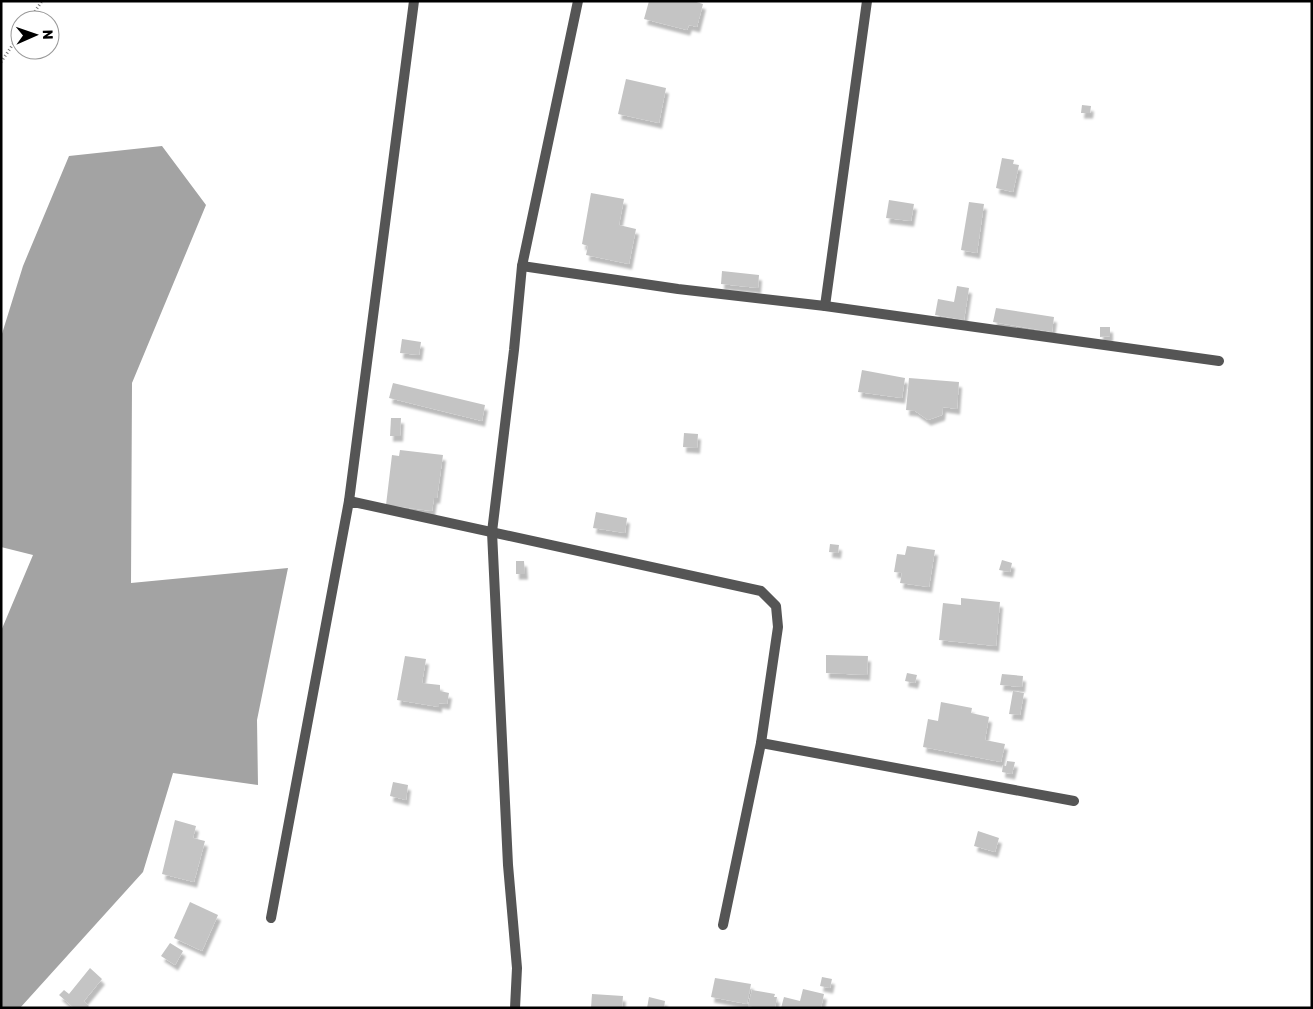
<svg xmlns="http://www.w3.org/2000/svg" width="1313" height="1009" font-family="Rubik,sans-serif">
<defs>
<filter id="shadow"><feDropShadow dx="3" dy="5.5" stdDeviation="1" flood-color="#0004"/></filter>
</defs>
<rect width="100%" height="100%" fill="#fff"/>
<path fill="#a3a3a3" d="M162,146L206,205L132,383L131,583L288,568L257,720L258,785L173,773L143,872L20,1008H1V631L33,555L1,547V337L23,266L69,156Z"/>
<g fill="#c4c4c4" filter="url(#shadow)">
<path d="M649,1H693L703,4L697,27L689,25L687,30L644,19Z"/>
<path d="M626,79L666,88L659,123L618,114Z"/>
<path d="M1082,105L1091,106L1090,113H1081Z"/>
<path d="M1002,158L1014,160L1013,164L1019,165L1013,192L996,188Z"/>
<path d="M591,193L624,199L619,225L636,229L629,264L586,255L588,246L582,244Z"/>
<path d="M889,200L914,204L911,221L886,218Z"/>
<path d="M969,202L984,204L977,253L961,250Z"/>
<path d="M722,271L759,275L758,288L721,284Z"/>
<path d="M957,286L969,288L964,320L935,315L938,299L954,302Z"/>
<path d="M996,308L1054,317L1052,332L993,322Z"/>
<path d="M1100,327H1110V336L1100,337Z"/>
<path d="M402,339L421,342L419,355L400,353Z"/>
<path d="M862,370L905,378L902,398L858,392Z"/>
<path d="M909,378L959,382L957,409L943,407L942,415L928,420L915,411L906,410Z"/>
<path d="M393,383L485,405L482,421L389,398Z"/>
<path d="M391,418H401L400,436H390Z"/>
<path d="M684,433L698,434L697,448L683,447Z"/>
<path d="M400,450L443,455L437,498H434L432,511L386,505L392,455L399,456Z"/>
<path d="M596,512L627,518L625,533L593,528Z"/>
<path d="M830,544L839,545L838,553L829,552Z"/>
<path d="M907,546L935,550L929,587L900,583L902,573L894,572L897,554L905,555Z"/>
<path d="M1002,560L1012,563L1010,572L999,570Z"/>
<path d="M516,561H524L525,574H516Z"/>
<path d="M961,598L1000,602L996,646L939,640L943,603L961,605Z"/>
<path d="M826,655L868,656L867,675L826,673Z"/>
<path d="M405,656L426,659L422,683L440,685V691L449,693L447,704L439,703V707L397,700Z"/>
<path d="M907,673L917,675L915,683L905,681Z"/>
<path d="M1002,674L1023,676L1022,687L1000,685Z"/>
<path d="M1013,691L1024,693L1020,715L1009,714Z"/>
<path d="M941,702L972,708L971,713L989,717L985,740L1005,744L1001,762L923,747L928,719L938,721Z"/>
<path d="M1007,761L1015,762L1012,774L1002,772L1003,765L1006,766Z"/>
<path d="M393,782L408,785L406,800L390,796Z"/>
<path d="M175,820L196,826L193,838L205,841L194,882L162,874Z"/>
<path d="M978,831L999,838L995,852L974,846Z"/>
<path d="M190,902L218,915L202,951L174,938Z"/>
<path d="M170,943L183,951L175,965L161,956Z"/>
<path d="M90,968L102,979L84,1001L89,1006L87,1008H74L59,995L64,990L69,994Z"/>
<path d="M822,977L832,979L830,988L820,986Z"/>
<path d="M715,978L751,984L747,1004L711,997Z"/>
<path d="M803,989L824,994L821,1008H781L784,997L800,1001Z"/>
<path d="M752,990L775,994L774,997H777L775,1008H757L748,1006Z"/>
<path d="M592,994L623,996L622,1008H591Z"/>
<path d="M649,997L665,1001L664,1008H647Z"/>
</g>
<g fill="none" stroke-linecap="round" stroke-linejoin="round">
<g stroke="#777" stroke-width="3" stroke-dasharray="1 2.5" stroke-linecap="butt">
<path d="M29,20L42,1"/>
<path d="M1,62L20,34"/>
</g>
<g stroke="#555" stroke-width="10">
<path d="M522,266L678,289L825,306L1219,361"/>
<path d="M825,306L867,1"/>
<path d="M349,501L414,1"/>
<path d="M761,743L1074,801"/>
<path d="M271,918L349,501L761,591L776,606L778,627L761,743L723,925"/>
<path d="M515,1008L517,968L508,865L492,532L514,350L522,266L578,1"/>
</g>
</g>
<rect width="1313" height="1009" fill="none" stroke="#000000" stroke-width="5"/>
<g transform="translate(35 35) rotate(88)"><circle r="24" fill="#ffffff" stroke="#999999"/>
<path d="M0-4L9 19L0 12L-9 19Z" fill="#000000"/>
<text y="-8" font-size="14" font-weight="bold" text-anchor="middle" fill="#000000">N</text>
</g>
</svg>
